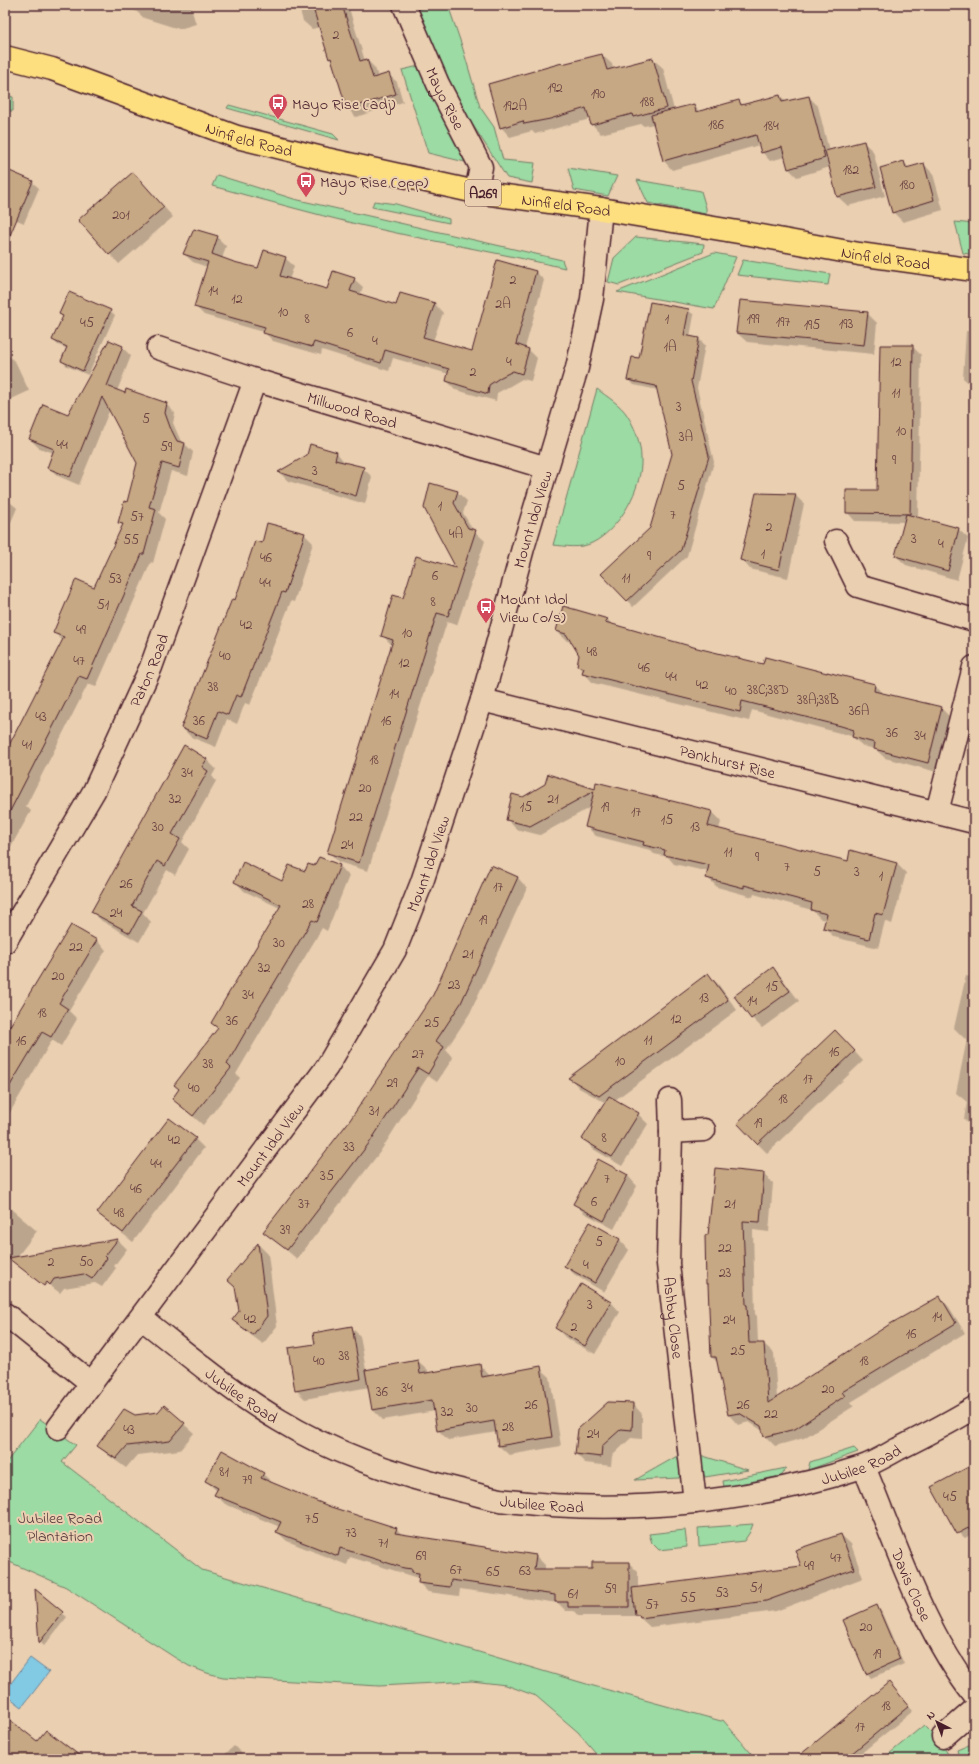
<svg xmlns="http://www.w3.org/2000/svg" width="979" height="1764" font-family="'Indie Flower',sans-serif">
<rect width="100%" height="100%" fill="#eacfb1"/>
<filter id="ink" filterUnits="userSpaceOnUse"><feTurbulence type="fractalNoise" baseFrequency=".025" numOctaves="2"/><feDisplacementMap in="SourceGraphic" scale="8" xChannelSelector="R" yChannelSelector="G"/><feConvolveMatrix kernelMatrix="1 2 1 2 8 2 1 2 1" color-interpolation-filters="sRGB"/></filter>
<g filter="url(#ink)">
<g fill="#9cdba3" stroke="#737d67">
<path d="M413,5H448L462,46L480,107L494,127L503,160L535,163L532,183L507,178L445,82Z"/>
<path d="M419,66L465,162L428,153L402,70Z"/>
<path d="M5,95L13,97V111H5Z"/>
<path d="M229,105L333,134L339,140L227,108Z"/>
<path d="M568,168L617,176L608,196L574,190Z"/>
<path d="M217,175L294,199L562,260L565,268C497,252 428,241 360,225C310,213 261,199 212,186Z"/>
<path d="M637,180L701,191L706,208V214L648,203Z"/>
<path d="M374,201L396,204L449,219V223L372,207Z"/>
<path d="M955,222L974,224V255L963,253Z"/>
<path d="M636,237L704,244L703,252L619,285L608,282L614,258Z"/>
<path d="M714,253L736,257L714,309L617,292Z"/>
<path d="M743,260L830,274L828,285L737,275Z"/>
<path d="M597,389C606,396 621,405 627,415C635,427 641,444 641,458C643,488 619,530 592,543C580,549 565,546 553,545Z"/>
<path d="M40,1419L76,1445L62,1462L202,1570L590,1685L721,1721L723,1720L756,1759H601L578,1732L536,1696L506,1685L472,1681L379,1686L223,1677L207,1673L189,1666L174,1657L66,1587L5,1560V1464Z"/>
<path d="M854,1448L858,1452L808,1470L810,1462Z"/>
<path d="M679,1455L682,1468L679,1478L635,1480Z"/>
<path d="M700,1455L748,1470L705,1477L699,1467Z"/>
<path d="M786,1468L781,1476L724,1487L723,1481Z"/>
<path d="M753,1524L750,1532L744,1541L699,1546L698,1528Z"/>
<path d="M685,1530L687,1547L659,1550L652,1543L649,1534Z"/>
<path d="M924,1725L939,1740L950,1757L947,1759H883Z"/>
<path d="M974,1743V1759H968L958,1754L957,1750Z"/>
</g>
<path fill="#82c9e3" stroke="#6c8599" d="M30,1658L49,1672L22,1707L5,1694V1691Z"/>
<g fill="#0003">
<path d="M119,5H190L196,24L179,29L144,18L136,11Z"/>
<path d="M291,5H348L365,61L367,60L375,68L378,77L388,74L397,82L403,102L356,117L348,109L333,62L330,59L320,27L312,29L303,21L300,11L298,12Z"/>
<path d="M602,55L612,64L613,69L653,59L663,68L674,110L693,105L699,111L739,101L744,106L780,96L786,102L809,97L818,106L829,151L863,142L873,151L885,196L848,206L838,197L830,167L797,177L788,168L785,157L770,161L762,152L759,145L672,170L664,161L654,124L644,126L641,124L601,134L592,124L590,119L535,134L532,131L510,137L501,127L563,65Z"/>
<path d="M904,162L909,168L924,164L933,174L943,210L903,222L893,212Z"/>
<path d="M5,170L32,182L39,188L24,223L5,215Z"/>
<path d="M142,183L173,217L119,264L80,220Z"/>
<path d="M217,237L226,246L222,259L259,270L285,258L294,266L289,280L328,291L354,279L363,287L360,295L397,307L435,304L443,313L433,341L473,352L535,271L544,280L525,348L529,350L537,358L531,381L522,379L510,386L497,393L496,401L456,390L447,381L449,374L393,358L389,371L322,350L321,355L273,341L264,332L204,315L196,307L207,267L193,262L184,254Z"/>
<path d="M688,310L694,315L690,337L699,339L705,345L697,388L714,462L687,556L633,607L603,574L651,529L673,455L658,390L634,385L628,379L640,360Z"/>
<path d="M110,311L115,315L88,375L67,366L62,361L68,349L58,345L53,340L63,317L60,314Z"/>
<path d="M867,313L877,323L874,354L747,342L737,333Z"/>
<path d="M966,331L974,332V388L963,378Z"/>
<path d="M912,346L921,355L918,518L958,529L968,538L957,580L906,565L896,556L905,522L855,521L847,512L878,491Z"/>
<path d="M122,347L131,356L117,391L166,404L175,413L173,423L179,437L182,443H184L193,452L188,476L171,471L159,513L165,519L153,563L151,562L96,687L88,684L26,806L31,811L5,857V755L63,641L54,632L95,589L123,526L120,522L128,503L138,463L110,409L79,485L58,476L49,468L54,453L39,448L30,439L69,415Z"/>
<path d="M7,354L16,363L29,391L5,402V355Z"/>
<path d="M311,445L337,453L345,463L363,468L372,477L365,504L288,481L279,472L307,456Z"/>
<path d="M457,492L467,501L463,513L473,530L485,541L457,625L447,622L368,871L338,862L329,852L392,645L382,635L403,599L458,570L425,508Z"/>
<path d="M795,495L804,504L788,578L750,569L742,560Z"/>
<path d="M5,498L17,508L5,536Z"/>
<path d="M304,534L313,543L294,602L291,601L250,705L245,703L237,724L227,719L216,747L191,737L182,728L235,602L263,545Z"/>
<path d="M564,608L608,620L613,626L697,649L764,666L875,685L884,694L941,708L951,718L937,772L885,758L875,749L863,746L851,736L752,710L749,721L593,683L578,666L580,655L572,642L567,641L557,631Z"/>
<path d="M206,759L216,769L212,776L216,781L182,842L189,849L175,875L167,870L143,913L151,922L139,942L102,921L92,912Z"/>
<path d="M595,790L712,812L721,822L719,829L848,862L851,852L897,864L906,873L892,924L885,921L878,948L834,937L824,927L826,920L821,919L812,910L754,894L753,897L717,887L707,877L709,872L674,864L668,857L654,854L650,850L596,836L586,826L591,807L540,835L516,829L507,819L523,798Z"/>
<path d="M319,858L340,866L349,876L327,931L322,928L236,1074L240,1078L203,1125L173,1099L218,1029L212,1023L280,908L244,891L235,881L283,882L315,868Z"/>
<path d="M518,878L527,888L470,1013L446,1050L453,1058L437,1082L428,1076L380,1152L297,1259L265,1232L351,1120Z"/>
<path d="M96,940L106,950L69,1011L77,1019L61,1046L52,1040L5,1121V1037Z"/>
<path d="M773,969L782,978L799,1001L762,1028L752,1018L736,996Z"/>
<path d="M708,975L718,984L737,1010L615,1100L638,1114L648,1124L622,1166L593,1149L584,1139L606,1103L579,1088L570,1078Z"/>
<path d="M966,976L974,978V1129L964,1119L967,1102L956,1093L967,1039L964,1038L954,1028Z"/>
<path d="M845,1041L863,1061L767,1153L757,1143Z"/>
<path d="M195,1139L204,1148L133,1242L108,1222L98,1213Z"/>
<path d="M598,1160L628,1176L637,1186L614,1229L584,1213L574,1203Z"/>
<path d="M974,1165V1178L968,1171Z"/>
<path d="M763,1174L773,1183L769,1232L753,1230L755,1314L757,1316L758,1344H764L774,1353L777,1398L940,1297L949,1307L965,1333L851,1402L854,1406L804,1438L775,1446L765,1436L763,1431L749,1422L738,1425L729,1415L718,1363L712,1357L709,1285L707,1284L709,1236Z"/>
<path d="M5,1204L37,1231L17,1257L118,1240L127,1249L114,1266L116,1268L102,1287L95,1283L64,1288L60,1293L5,1252Z"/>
<path d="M591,1223L620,1240L629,1250L604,1292L575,1275L566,1266Z"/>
<path d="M259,1245L268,1254L277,1326L263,1344L243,1329L233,1320L240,1311L237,1288L229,1280Z"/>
<path d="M611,1302L620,1312L595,1354L566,1338L556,1328Z"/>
<path d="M352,1328L360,1336L366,1370L418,1361L428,1370V1374L480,1365L490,1376L540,1368L550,1377L561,1446L509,1455L499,1446L497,1432L448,1440L438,1430L435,1411L383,1420L373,1410L369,1387L305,1399L296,1390L317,1345Z"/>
<path d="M633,1404L642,1414V1439L631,1438L612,1456L611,1466L585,1463L576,1454Z"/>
<path d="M164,1407L194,1433L180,1450L137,1455L126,1468L108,1455L99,1446L135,1416L159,1413Z"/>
<path d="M974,1465V1533L965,1538L955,1529Z"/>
<path d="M263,1474L273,1483L331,1508L396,1528L403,1536L536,1556L545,1565V1570H593L629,1563L638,1572V1589L803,1567L841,1535L851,1544L863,1578L776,1611L650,1627L638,1616H578L574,1611H566L558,1603L460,1589L459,1596L428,1592L419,1583V1578L350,1557L347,1565L287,1541L277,1532L280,1527L225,1504L215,1494L217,1491L206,1481Z"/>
<path d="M36,1591L67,1617L44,1646L40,1642Z"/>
<path d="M876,1606L881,1611L904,1664L871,1678L867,1673Z"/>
<path d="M893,1688L913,1711L854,1759H796Z"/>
<path d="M234,1746L247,1759H220Z"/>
</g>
<g fill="#c7a884" stroke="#4a1f2b">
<path d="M312,5H342L360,61L367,59L373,78L389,73L396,94L347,109L331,58L329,59Z"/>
<path d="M602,54L607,70L653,58L667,108L633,117L632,114L591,125L586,108L550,119L524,124L523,121L500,128L488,84L562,63V64Z"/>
<path d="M780,95L782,102L809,96L825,158L788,169L782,147L761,153L756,135L663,161L651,115L694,104L696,112L739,100L741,105Z"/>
<path d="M864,141L876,187L837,197L825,151Z"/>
<path d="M904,161L906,168L924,163L934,200L892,213L880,168Z"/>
<path d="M5,169L33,181L5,247Z"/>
<path d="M133,172L164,207L109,255L78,220Z"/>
<path d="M194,229L218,236L212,254L234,262L258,268L264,250L286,257L280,276L327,289L333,271L355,278L350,291L396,305L400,293L435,303L423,337L472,351L497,260L536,271L516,344L529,349L522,374L513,371L501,377L489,385L488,394L446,381L449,369L385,350L381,363L314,342L312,347L263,333L265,327L194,307L208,262L183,254Z"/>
<path d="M69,292L111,310L83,371L61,361L67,347L52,340L63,316L59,314Z"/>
<path d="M740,300L868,312L864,345L736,333Z"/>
<path d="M650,302L689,309L684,335L699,338L691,381L709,456L681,550L627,601L601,574L650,528L672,454L656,386L627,380L632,357L639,358Z"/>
<path d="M109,340L123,346L107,386L125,393L126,389L167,403L165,413L170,427L177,441L185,443L179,468L162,463L149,507L156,509L144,554H142L87,679L79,676L5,821V753L64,637L53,633L76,579L94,587L123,524L118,523L124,501L127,502L137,463L102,397L70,477L47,468L54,449L29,439L43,404L68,414Z"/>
<path d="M880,345H913L910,514L846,513V490H877Z"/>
<path d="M310,444L337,452L335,460L364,467L356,496L278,472L307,455Z"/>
<path d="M430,483L458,491L454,503L468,528L476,530L448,616L437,613L359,863L327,853L393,640L381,636L393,595L403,598L416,556L456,568L424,508Z"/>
<path d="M756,493L796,494L779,570L740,560Z"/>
<path d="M906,514L959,528L948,571L895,556Z"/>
<path d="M267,523L305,533L285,593L282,592L241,697L236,695L228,715L218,711L207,739L181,728L232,599L235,600L255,541L262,543Z"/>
<path d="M563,606L608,619L605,622L697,648L763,664L765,657L827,673V672L875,684L874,691L942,707L928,763L874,749L875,743L852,737L854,730L841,726L742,701L740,712L582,673L584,668L577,666L579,655L573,645L566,634L556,631Z"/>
<path d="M184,745L207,759L202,767L208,771L172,834L180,839L165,866L157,861L132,906L142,911L130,933L91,912Z"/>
<path d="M548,774L595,789L596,782L712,811L708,826L848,861L850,850L897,863L883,915L875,913L869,939L823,928L827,914L811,910L812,903L744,885V888L706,878L709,865L664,855L665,850L643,845L644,842L585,827L594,791L530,826L506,820L512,794L523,797L545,784Z"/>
<path d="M319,857L340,865L317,922L312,920L254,1017L227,1064L231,1068L193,1116L172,1099L179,1089L174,1085L218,1028L211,1023L281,905L234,882L243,862L282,881L289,865L305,871L308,864L314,866Z"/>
<path d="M491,865L518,877L461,1003L436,1041L444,1047L428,1074L418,1068L370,1142L287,1250L263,1232L350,1120L433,995Z"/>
<path d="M71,925L97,940L59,1003L68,1009L51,1037L42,1032L5,1094V1034Z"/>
<path d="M773,967L790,991L751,1019L734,996Z"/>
<path d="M708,973L728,1000L599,1096L568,1078Z"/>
<path d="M835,1030L855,1051L757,1144L737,1123Z"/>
<path d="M609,1096L639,1113L612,1157L582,1139Z"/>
<path d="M169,1118L196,1138L123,1233L97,1213Z"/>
<path d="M598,1159L628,1175L604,1221L573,1204Z"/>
<path d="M715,1168L764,1173L760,1222L743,1221L746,1305H747L749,1343H764L768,1403L890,1324L940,1296L956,1323L842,1392L845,1396L795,1429L764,1437L761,1426L739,1413L728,1415L716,1357H711L708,1284H706L705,1235H708Z"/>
<path d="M590,1222L620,1239L595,1283L564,1266Z"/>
<path d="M118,1239L105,1256L107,1258L92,1279L84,1274L54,1279L50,1285L47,1282L44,1286L8,1258Z"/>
<path d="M258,1243L267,1316L253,1335L232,1320L239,1311L235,1287L227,1280Z"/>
<path d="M581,1284L611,1302L585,1346L555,1328Z"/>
<path d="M352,1326L361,1379L295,1391L288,1348L315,1344L313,1333Z"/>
<path d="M418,1360L420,1374L480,1364L482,1377L541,1366L552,1437L498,1446L494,1421L437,1431L432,1400L372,1410L365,1370Z"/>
<path d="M608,1402L633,1403L632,1430L621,1429L602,1446L601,1457L575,1454L578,1429Z"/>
<path d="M164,1405L185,1423L170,1441L127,1446L116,1459L97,1446L124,1409L135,1415L158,1412Z"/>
<path d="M222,1450L264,1473L261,1478L331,1507L397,1528L395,1533L536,1555L534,1569H592V1562H629V1607H568V1602H555V1595L451,1580L450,1587L418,1583L419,1573L412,1572V1569L404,1568L340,1548L338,1556L276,1532L281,1522L214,1495L218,1488L205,1481Z"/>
<path d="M974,1464V1525L957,1534L931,1487Z"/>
<path d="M841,1534L854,1569L766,1601L640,1618L639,1615H635L632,1588L801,1566L795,1550Z"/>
<path d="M35,1589L63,1612L39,1643Z"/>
<path d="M877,1605L900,1659L866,1674L843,1620Z"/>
<path d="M889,1682L909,1706L845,1759H795Z"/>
<path d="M5,1716L37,1741L46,1730L84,1759H5Z"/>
</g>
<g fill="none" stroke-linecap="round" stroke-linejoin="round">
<defs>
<g id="street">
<path id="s1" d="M404,5L438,84L481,167L476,192"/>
<path id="s2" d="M158,348L255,380L547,468"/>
<path d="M836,541L858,586L974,620"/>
<path id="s3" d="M482,700L974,822"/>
<path d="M937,812L974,667"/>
<path id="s4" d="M5,942L94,791L151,667L255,380"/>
<path id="s5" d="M670,1100L671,1132L668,1264L695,1502"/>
<path d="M671,1132L704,1130"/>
<path d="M5,1314L91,1383"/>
<path id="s6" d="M141,1318C186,1353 230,1391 279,1420C336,1455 400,1476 464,1491C479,1495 494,1500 508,1501C624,1515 751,1503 862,1467C874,1463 887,1455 898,1449C924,1436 949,1423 974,1408"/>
<path id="s7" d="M58,1428L327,1067L395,950L422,882L482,700L523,548L577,368L592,299L601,209"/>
<path id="s8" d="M864,1467C896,1544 922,1628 974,1695"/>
<path d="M943,1737L974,1710"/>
</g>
<g id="primary">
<path id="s9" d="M5,57L52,69L237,137L326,159L476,192L601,209L750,234L859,254L974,270"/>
</g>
</defs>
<use href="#street" stroke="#4a1f2b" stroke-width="25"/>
<use href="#primary" stroke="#4a1f2b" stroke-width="25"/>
<use href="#street" stroke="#eacfb1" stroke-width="22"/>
<use href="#primary" stroke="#fedf80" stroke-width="22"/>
</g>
</g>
<defs>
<symbol id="bus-pin" viewBox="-11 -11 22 30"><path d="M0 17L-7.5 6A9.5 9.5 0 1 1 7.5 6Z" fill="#d1495b" stroke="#eacfb1"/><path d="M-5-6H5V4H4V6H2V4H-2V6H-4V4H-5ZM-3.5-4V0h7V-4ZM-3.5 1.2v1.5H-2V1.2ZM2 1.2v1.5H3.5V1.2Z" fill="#fff"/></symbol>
</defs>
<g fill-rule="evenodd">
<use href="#bus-pin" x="267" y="92" width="22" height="30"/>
<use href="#bus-pin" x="295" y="170" width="22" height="30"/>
<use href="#bus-pin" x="475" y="596" width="22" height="30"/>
</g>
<g text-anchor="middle" stroke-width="4" stroke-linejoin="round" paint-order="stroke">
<g font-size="14" fill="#694141">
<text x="336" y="39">2</text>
<text x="555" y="92">192</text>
<text x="598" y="98">190</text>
<text x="647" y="106">188</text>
<text x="515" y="110">192A</text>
<text x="716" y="129">186</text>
<text x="771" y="130">184</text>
<text x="851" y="174">182</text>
<text x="907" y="189">180</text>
<text x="121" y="219">201</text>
<text x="513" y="284">2</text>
<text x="213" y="295">14</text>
<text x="237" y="303">12</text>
<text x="503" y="308">2A</text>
<text x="283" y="316">10</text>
<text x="307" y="323">8</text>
<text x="667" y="323">1</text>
<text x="753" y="323">199</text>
<text x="783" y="326">197</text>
<text x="87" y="327">45</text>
<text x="846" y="328">193</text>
<text x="812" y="329">195</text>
<text x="350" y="337">6</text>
<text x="375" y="345">4</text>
<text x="670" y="351">1A</text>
<text x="509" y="366">4</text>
<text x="896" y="366">12</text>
<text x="473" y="376">2</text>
<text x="896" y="397">11</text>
<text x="679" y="411">3</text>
<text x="146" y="423">5</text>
<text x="901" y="435">10</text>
<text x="686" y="441">3A</text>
<text x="62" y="449">44</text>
<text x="166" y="451">59</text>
<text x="894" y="464">9</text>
<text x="315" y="475">3</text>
<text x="681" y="490">5</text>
<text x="440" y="510">1</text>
<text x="673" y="519">7</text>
<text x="137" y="521">57</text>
<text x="769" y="531">2</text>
<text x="456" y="538">4A</text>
<text x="914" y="543">3</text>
<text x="131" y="544">55</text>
<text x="941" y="548">4</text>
<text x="763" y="558">1</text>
<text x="649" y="560">9</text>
<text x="266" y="562">46</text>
<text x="435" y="580">6</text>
<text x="626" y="582">11</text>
<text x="115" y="583">53</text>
<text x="265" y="587">44</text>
<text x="433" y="606">8</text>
<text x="103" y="609">51</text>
<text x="246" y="629">42</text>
<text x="81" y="634">49</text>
<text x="407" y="637">10</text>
<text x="592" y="656">48</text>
<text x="225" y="660">40</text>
<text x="79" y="665">47</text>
<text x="404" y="667">12</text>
<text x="644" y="672">46</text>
<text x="671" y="681">44</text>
<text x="702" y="689">42</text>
<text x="213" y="691">38</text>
<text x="768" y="694">38C;38D</text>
<text x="731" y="695">40</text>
<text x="394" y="698">14</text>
<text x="818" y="704">38A;38B</text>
<text x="859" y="715">36A</text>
<text x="41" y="721">43</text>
<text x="199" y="725">36</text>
<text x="386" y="725">16</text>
<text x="892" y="737">36</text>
<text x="920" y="740">34</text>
<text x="27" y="749">41</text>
<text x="374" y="764">18</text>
<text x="187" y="777">34</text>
<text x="365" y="792">20</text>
<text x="175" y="803">32</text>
<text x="553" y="803">21</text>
<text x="526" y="811">15</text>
<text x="605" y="811">19</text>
<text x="636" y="816">17</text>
<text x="356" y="821">22</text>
<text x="667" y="824">15</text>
<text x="158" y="831">30</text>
<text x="695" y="831">13</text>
<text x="347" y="849">24</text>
<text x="728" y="856">11</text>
<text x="757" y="861">9</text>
<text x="787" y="871">7</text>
<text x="817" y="876">5</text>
<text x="857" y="876">3</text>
<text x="881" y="880">1</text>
<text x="126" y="888">26</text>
<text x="498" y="891">17</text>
<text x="308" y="908">28</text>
<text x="116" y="917">24</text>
<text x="483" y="924">19</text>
<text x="279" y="947">30</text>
<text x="76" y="951">22</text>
<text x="468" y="958">21</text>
<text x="264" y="972">32</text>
<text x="58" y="980">20</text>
<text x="454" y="989">23</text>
<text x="772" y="991">15</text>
<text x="248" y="999">34</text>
<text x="704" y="1002">13</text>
<text x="752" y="1005">14</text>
<text x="42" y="1017">18</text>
<text x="676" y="1023">12</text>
<text x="232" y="1025">36</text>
<text x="432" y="1027">25</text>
<text x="648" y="1044">11</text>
<text x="21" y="1045">16</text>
<text x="834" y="1056">16</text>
<text x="418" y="1058">27</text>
<text x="620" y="1065">10</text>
<text x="208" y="1068">38</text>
<text x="808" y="1083">17</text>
<text x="392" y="1087">29</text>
<text x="194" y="1092">40</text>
<text x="783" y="1103">18</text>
<text x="374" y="1115">31</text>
<text x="758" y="1127">19</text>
<text x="604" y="1142">8</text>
<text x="174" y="1144">42</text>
<text x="349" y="1151">33</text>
<text x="156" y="1168">44</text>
<text x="327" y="1180">35</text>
<text x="607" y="1183">7</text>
<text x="136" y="1193">46</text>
<text x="594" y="1206">6</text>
<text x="304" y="1208">37</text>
<text x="730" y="1208">21</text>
<text x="119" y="1217">48</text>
<text x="285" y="1234">39</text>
<text x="599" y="1246">5</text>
<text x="725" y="1252">22</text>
<text x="51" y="1266">2</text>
<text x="86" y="1266">50</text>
<text x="586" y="1269">4</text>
<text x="725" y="1277">23</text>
<text x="590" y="1309">3</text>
<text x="937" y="1321">14</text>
<text x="250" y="1323">42</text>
<text x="729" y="1324">24</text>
<text x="574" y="1331">2</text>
<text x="911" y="1338">16</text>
<text x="738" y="1355">25</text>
<text x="344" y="1360">38</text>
<text x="319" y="1365">40</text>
<text x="864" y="1365">18</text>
<text x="407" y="1392">34</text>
<text x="828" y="1393">20</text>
<text x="382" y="1396">36</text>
<text x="531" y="1409">26</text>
<text x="743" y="1409">26</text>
<text x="472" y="1412">30</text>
<text x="447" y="1416">32</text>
<text x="771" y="1418">22</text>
<text x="508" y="1431">28</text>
<text x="129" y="1434">43</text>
<text x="593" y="1438">24</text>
<text x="224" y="1476">81</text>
<text x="247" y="1484">79</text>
<text x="950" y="1501">45</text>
<text x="312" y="1523">75</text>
<text x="351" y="1537">73</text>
<text x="383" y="1547">71</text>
<text x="421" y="1560">69</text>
<text x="836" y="1562">47</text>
<text x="809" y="1570">49</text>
<text x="456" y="1574">67</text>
<text x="525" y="1575">63</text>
<text x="493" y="1576">65</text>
<text x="756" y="1592">51</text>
<text x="610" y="1593">59</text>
<text x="722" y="1597">53</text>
<text x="573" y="1598">61</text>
<text x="688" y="1602">55</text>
<text x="652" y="1609">57</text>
<text x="866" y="1631">20</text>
<text x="877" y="1658">19</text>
<text x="886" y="1710">18</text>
<text x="860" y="1731">17</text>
</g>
<rect fill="#eacfb1" stroke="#7a5453" stroke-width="1" x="465" y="180" width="36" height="26" rx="3"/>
<g font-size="15" font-weight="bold" fill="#4a1f2b">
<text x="483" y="198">A269</text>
</g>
<g font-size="16" fill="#4a1f2b" stroke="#eacfb1">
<text dy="6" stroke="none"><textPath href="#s1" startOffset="102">Mayo Rise</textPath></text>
<text dy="6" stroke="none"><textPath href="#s9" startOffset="258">Ninfield Road</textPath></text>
<text dy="6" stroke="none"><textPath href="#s9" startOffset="582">Ninfield Road</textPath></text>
<text dy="6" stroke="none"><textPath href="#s9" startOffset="906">Ninfield Road</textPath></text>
<text dy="6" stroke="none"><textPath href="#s2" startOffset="204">Millwood Road</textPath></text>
<text dy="6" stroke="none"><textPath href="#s7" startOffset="1038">Mount Idol View</textPath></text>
<text dy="6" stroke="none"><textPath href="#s4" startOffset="308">Paton Road</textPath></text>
<text dy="6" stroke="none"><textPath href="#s3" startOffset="253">Pankhurst Rise</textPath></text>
<text dy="6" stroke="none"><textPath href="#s7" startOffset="678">Mount Idol View</textPath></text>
<text dy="6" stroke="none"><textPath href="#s7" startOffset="354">Mount Idol View</textPath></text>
<text dy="6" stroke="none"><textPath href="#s5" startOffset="218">Ashby Close</textPath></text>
<text dy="6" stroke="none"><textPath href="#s6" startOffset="127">Jubilee Road</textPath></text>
<text dy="6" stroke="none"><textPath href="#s6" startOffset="774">Jubilee Road</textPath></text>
<text dy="6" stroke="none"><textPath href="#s6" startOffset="450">Jubilee Road</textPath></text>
<text dy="6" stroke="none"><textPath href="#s8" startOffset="127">Davis Close</textPath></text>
</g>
<g font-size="16" fill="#4a1f2b" stroke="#eacfb1" text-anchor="start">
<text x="292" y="109">Mayo Rise (adj)</text>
<text x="320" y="187">Mayo Rise (opp)</text>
<text x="500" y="604">Mount Idol<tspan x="500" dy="18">View (o/s)</tspan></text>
</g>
<g font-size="16" fill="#563b3d" stroke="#eacfb1">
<text x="60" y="1523">Jubilee Road<tspan x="60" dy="18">Plantation</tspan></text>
</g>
</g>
<rect width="979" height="1764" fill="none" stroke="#eacfb1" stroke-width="20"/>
<rect x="10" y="10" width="959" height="1744" fill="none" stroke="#4a1f2b" stroke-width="1.5" filter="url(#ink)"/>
<g transform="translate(937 1722) rotate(318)" stroke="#eacfb1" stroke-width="3" paint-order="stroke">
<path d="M0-3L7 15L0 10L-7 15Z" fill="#4a1f2b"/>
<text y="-6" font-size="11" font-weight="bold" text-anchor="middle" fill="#4a1f2b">N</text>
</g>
</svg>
